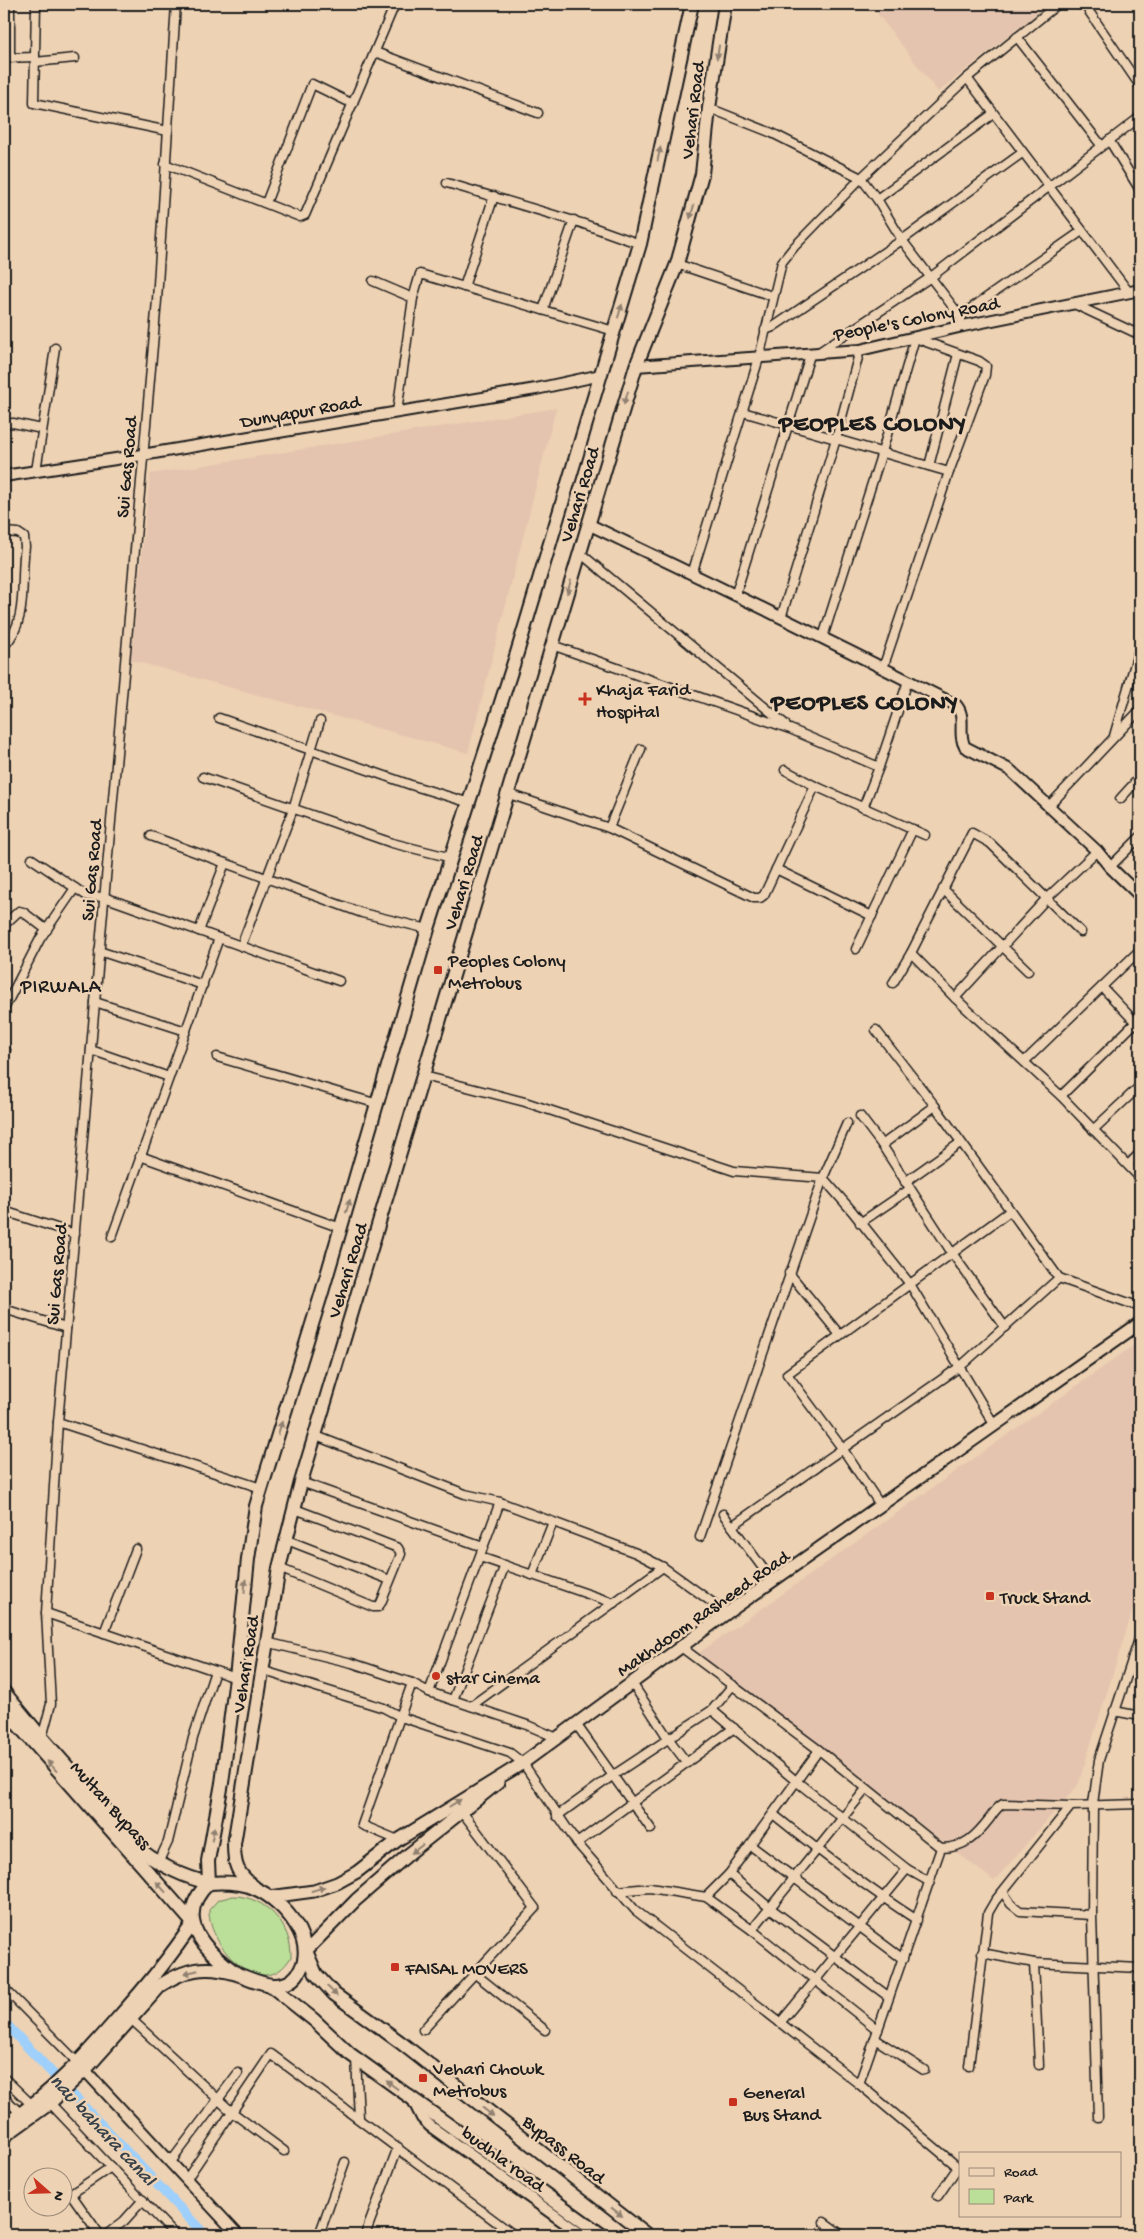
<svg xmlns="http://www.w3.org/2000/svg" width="1144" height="2239" font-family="'Gochi Hand',sans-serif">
<rect width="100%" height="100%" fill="#eed2b4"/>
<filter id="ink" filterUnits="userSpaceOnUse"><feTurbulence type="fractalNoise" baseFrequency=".02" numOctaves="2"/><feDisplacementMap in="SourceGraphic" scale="10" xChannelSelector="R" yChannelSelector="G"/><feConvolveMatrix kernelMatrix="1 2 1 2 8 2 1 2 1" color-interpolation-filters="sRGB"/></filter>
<g filter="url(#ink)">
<g fill="#e4c4ae">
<path d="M870,4H1049L938,92Z"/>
<path d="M556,408L468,753L131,660L150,474Z"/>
<path d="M1140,1341V1587L1078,1785L994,1881L699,1653Z"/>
</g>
<path fill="#bbde98" stroke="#6c7d5a" d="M233,1896C266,1896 292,1926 291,1957C264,2004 208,1948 209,1910L218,1900Z"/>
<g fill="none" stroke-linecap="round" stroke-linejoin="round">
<path stroke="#9ed0fb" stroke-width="10" d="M4,2022L205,2235"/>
<defs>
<g id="minor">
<path d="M10,4V58"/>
<path d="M36,4L34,103L168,131"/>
<path d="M1084,4L1140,86"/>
<path d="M1017,37L1101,145"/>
<path d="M375,52L538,113"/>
<path d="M4,58L35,57"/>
<path d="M35,62L75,58"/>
<path d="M967,78L1128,291"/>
<path d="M709,108L772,133L861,178L877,199L902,240L960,316"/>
<path d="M1109,140L1140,190"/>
<path d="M165,164L300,217L305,215L395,4"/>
<path d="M447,183L581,223L640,244"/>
<path d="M877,199L993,114"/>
<path d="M266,203L312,84L353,104"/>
<path d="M677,264L772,296"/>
<path d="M373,281L413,298"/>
<path d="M464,287L494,196"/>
<path d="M1072,303L1140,335"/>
<path d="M543,310L574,220"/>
<path d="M961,319L960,316L1082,231"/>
<path d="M765,330L773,327L902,240L1022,153"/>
<path d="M819,352L931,277L1140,117"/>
<path d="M397,412L413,298L420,274L614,331"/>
<path d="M743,412L949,472"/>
<path d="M4,424L13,423L42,429"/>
<path d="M929,466L958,354"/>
<path d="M36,471L55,348"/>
<path d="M4,532L18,533L24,537L25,547C20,579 29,622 4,646"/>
<path d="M579,552L785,724"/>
<path d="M692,574L759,358L782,262L794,247L861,178L967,78L1058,4"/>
<path d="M735,596L810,355"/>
<path d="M781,618L836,439L860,350"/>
<path d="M823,637L882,452L915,338L979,361L986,366L985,375L949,472L883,668"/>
<path d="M552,645L790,729L879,767L908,681"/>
<path d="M219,718L411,785L470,803"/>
<path d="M1114,736L1140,646"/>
<path d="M785,770L815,786L925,835"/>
<path d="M203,777L392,843L452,858"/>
<path d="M509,794L609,828L754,898H760L764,895L815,786"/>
<path d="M1120,799L1140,777"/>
<path d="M1048,807L1140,710"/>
<path d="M863,808L879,767"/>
<path d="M609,828L641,749"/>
<path d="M151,836L362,913L428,929"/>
<path d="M32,859L87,896L104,897L339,981"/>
<path d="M1110,867L1140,837"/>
<path d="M776,869L872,916"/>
<path d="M943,889L1028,971"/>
<path d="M4,925L19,911L23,912L47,930"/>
<path d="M199,931L225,863"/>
<path d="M241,946L293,809L320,721"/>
<path d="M856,949L913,829"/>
<path d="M99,951L203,985"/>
<path d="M911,953L955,998L1061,1096L1140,1178"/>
<path d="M893,983L911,953L972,833L990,843L1081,932"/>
<path d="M1102,987L1140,1027"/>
<path d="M955,998L1047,898L1097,851"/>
<path d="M95,1002L186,1031"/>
<path d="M4,1009L40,939L75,888"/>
<path d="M4,1047L6,1050"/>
<path d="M91,1050L169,1077"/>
<path d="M217,1057L378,1104"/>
<path d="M1025,1061L1140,950"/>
<path d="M424,1076L525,1102L734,1171L823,1178L852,1211L910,1284L995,1426"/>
<path d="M1061,1096L1140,1018"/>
<path d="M860,1116L882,1145L952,1253L1005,1327"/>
<path d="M1093,1130L1140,1086"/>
<path d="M882,1145L935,1106"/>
<path d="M140,1156L341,1228"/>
<path d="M1128,1165L1140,1153"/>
<path d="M905,1182L960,1143"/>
<path d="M4,1211L75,1234"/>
<path d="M860,1223L910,1189"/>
<path d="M112,1237L219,938"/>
<path d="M789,1273L840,1335"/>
<path d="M1059,1278L1140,1307"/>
<path d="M4,1309L66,1328"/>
<path d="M58,1422L261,1488"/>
<path d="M316,1436L465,1494L500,1502L636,1553L663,1567L727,1613"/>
<path d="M301,1482L483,1547"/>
<path d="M881,1506L842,1448L787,1374L1010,1211"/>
<path d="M723,1514L773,1582"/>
<path d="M732,1526L961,1366L1059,1278L935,1106L876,1030"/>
<path d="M700,1537L823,1178L847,1123"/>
<path d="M287,1540L390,1580"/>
<path d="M480,1557L614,1603"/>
<path d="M279,1568L373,1607H378L381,1603L401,1554L398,1548L295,1509"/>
<path d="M532,1575L553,1522"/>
<path d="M46,1613L236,1678"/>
<path d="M104,1633L136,1549"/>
<path d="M266,1642L352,1663L412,1683L429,1692L527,1725L557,1738"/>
<path d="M681,1647L819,1750L941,1848C965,1848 976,1836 990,1818C994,1812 997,1807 1003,1804L1071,1806"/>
<path d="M261,1670L384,1708L401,1717L510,1753L523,1763L577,1843L635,1910L859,2084L958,2167L938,2196"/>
<path d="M632,1683L668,1738L687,1763"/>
<path d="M429,1692L500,1502"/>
<path d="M453,1700L505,1565"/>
<path d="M471,1706L663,1567"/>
<path d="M712,1710L796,1781L907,1869L930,1882"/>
<path d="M1114,1711L1140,1716"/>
<path d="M576,1724L651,1829"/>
<path d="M42,1738L51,1704L46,1613L58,1422L157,300L176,4"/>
<path d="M773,1814C820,1852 867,1888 917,1920"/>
<path d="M557,1816L612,1776L712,1710L733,1685"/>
<path d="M398,1840L362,1825L412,1683"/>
<path d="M577,1843L734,1728"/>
<path d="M750,1845L903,1959"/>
<path d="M158,1863L168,1842L193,1738L215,1671"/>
<path d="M729,1874L770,1908L889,1997"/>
<path d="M617,1891L650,1888L706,1897L752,1930L878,2030"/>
<path d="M1003,1892L1011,1904L1020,1911L1092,1915"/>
<path d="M706,1897L729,1874L819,1750"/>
<path d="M752,1930L866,1789"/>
<path d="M982,1953L1034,1963L1140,1968"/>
<path d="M1034,1963L1039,2065"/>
<path d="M474,1973L545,2030"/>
<path d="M4,1988L78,2063"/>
<path d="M131,2019L232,2112L284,2151"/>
<path d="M780,2023L907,1869"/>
<path d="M423,2030L535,1908L463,1813"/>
<path d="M875,2039L924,2070"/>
<path d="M356,2058L359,2118"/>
<path d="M969,2066L988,1913L995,1901L1071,1806L1140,1804"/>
<path d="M4,2078L33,2106"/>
<path d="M859,2084L941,1848"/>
<path d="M4,2097L22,2115"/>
<path d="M50,2103L175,2235"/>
<path d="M1098,2117L1092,1915L1093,1804L1099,1760L1140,1636"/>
<path d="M170,2163L238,2073"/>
<path d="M186,2180L271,2054L514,2235"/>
<path d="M824,2222L842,2235"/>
<path d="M100,2235L71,2194L111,2167"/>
<path d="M106,2235L124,2221L143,2200"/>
<path d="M319,2235L345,2162"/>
<path d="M365,2235L398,2147"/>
</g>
<g id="tertiary">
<path d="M636,366L860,350L963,326L1140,290"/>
<path d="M4,476L142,455L536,389L601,375"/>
<path d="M588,524C712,583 834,643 956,705C967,717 957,734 965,747L1010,770L1097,851L1110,867L1140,896"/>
<path d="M81,2066L238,2235"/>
<path d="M414,2102L422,2118L430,2126L582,2235"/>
</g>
<g id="secondary">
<path d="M270,1897L314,1891L337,1883L357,1872L398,1840L523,1763L727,1613L1140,1323"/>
<path d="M306,1951L356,1900L410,1853L498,1783"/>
</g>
<g id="primary">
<path d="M4,1692L42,1738L142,1851C163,1867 183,1877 209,1883L208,1861L222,1783L236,1678L248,1559L256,1506L322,1292L428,929L517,653L640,244L692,4"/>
<path d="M4,1709L193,1923C170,1958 145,1988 117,2019C84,2057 52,2093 10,2121"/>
<path d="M254,1887C237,1873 234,1866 234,1844L279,1568L301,1482L636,366L677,264L702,174L709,108L725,4"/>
<path d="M306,1951L316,1974L334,1994L400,2042L647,2235"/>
<path d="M270,1985L314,2020L350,2054L602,2235"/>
<path d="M4,2136L50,2103L85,2070L161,1985C175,1976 189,1969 207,1969C217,1969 227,1971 237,1974C255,1980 281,1995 297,1975C321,1943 283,1900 254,1888C240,1882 223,1882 209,1883C171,1918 206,1952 239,1975"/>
</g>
</defs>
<use href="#minor" stroke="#1c1c1c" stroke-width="11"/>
<use href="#tertiary" stroke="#1c1c1c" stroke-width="14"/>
<use href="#secondary" stroke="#1c1c1c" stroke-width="15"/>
<use href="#primary" stroke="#1c1c1c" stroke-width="16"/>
<use href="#minor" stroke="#eed2b4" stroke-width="8"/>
<use href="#tertiary" stroke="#eed2b4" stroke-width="10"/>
<use href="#secondary" stroke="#eed2b4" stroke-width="11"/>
<use href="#primary" stroke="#eed2b4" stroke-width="12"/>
</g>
<defs><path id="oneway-solid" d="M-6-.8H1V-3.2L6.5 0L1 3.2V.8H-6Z" transform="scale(1.25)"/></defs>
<g fill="#908070">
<use href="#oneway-solid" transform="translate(718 52) rotate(99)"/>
<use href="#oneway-solid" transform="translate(659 154) rotate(-78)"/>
<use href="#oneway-solid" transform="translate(692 212) rotate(106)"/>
<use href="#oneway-solid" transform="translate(620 311) rotate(-73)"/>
<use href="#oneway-solid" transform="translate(626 398) rotate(107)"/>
<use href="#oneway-solid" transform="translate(569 587) rotate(106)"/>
<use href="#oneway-solid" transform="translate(348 1206) rotate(-73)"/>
<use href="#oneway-solid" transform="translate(280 1428) rotate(-73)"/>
<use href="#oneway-solid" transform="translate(245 1586) rotate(-85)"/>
<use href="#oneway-solid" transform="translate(52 1766) rotate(-132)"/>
<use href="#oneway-solid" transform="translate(455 1803) rotate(-32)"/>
<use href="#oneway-solid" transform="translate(213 1834) rotate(-80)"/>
<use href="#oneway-solid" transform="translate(417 1849) rotate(143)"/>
<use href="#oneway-solid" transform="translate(161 1887) rotate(-132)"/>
<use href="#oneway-solid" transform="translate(318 1889) rotate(-17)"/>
<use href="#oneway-solid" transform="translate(191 1972) rotate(167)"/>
<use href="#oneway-solid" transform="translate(332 1991) rotate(44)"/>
<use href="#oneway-solid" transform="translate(392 2085) rotate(-144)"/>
<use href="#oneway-solid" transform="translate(488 2112) rotate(38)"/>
<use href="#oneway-solid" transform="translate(617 2212) rotate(38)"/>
</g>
</g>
<g fill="#c8321e" stroke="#eed2b4" stroke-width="2">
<path d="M582.5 691.5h5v5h5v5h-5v5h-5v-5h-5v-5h5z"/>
<rect x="433" y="965" width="10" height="10" rx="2.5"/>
<rect x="985" y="1591" width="10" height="10" rx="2.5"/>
<circle cx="436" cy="1676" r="5"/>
<rect x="390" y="1962" width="10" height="10" rx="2.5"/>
<rect x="418" y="2073" width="10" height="10" rx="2.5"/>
<rect x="728" y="2097" width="10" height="10" rx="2.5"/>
</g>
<g text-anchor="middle" stroke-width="5" stroke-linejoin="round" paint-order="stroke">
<g font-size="19" fill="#1c1c1c" stroke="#eed2b4">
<text transform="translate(691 110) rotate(-83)" y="7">Vehari Road</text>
<text transform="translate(916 317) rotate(-11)" y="7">People's Colony Road</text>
<text transform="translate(300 410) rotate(-10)" y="7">Dunyapur Road</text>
<text transform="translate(125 467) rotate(-85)" y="7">Sui Gas Road</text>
<text transform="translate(578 494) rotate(-73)" y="7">Vehari Road</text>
<text transform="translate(90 870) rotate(-85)" y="7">Sui Gas Road</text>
<text transform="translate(462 882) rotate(-73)" y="7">Vehari Road</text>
<text transform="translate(346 1270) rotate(-73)" y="7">Vehari Road</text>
<text transform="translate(55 1274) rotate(-85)" y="7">Sui Gas Road</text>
<text transform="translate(702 1612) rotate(-35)" y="7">Makhdoom Rasheed Road</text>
<text transform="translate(244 1664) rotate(-81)" y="7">Vehari Road</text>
<text transform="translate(112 1804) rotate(48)" y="7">Multan Bypass</text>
<text transform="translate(565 2148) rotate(38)" y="7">Bypass Road</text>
<text transform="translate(504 2158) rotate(36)" y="7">budhla road</text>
</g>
<g font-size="19" fill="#1c1c1c" stroke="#eed2b4" text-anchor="start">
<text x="596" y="695">Khaja Farid<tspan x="596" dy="22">Hospital</tspan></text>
<text x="448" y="966">Peoples Colony<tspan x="448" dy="22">Metrobus</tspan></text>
<text x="1000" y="1603">Truck Stand</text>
<text x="446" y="1683">star Cinema</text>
<text x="405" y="1974">FAISAL MOVERS</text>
<text x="433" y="2074">Vehari Chowk<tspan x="433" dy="22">Metrobus</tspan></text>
<text x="743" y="2098">General<tspan x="743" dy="22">Bus Stand</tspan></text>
</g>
<g font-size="20" letter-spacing="1" fill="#1c1c1c" stroke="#eed2b4">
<text x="61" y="992">PIRWALA</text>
</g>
<g font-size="20" font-style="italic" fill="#364049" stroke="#eed2b4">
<text transform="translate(104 2129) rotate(47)" y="7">nau bahara canal</text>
</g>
<g font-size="24" font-weight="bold" letter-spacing="1" fill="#1c1c1c" stroke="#eed2b4">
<text x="873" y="430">PEOPLES COLONY</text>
<text x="865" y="709">PEOPLES COLONY</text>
</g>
</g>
<rect width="1144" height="2239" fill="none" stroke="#eed2b4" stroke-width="20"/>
<rect x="10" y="10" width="1124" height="2219" fill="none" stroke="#1c1c1c" stroke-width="2" filter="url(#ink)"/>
<rect x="959" y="2152" width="162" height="65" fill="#eed2b4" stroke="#9a8977"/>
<rect x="969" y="2168" width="25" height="8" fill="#eed2b4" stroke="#9a8977"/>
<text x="1004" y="2176" font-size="15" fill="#1c1c1c">Road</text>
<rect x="969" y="2189" width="25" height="15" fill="#bbde98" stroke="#9a8977"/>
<text x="1004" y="2202" font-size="15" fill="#1c1c1c">Park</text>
<g transform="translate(48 2192) rotate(110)"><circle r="24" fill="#eed2b4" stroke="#9a8977"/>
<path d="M0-4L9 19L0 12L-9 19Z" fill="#c8321e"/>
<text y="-8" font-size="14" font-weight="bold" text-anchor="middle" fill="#1c1c1c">N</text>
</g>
</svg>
